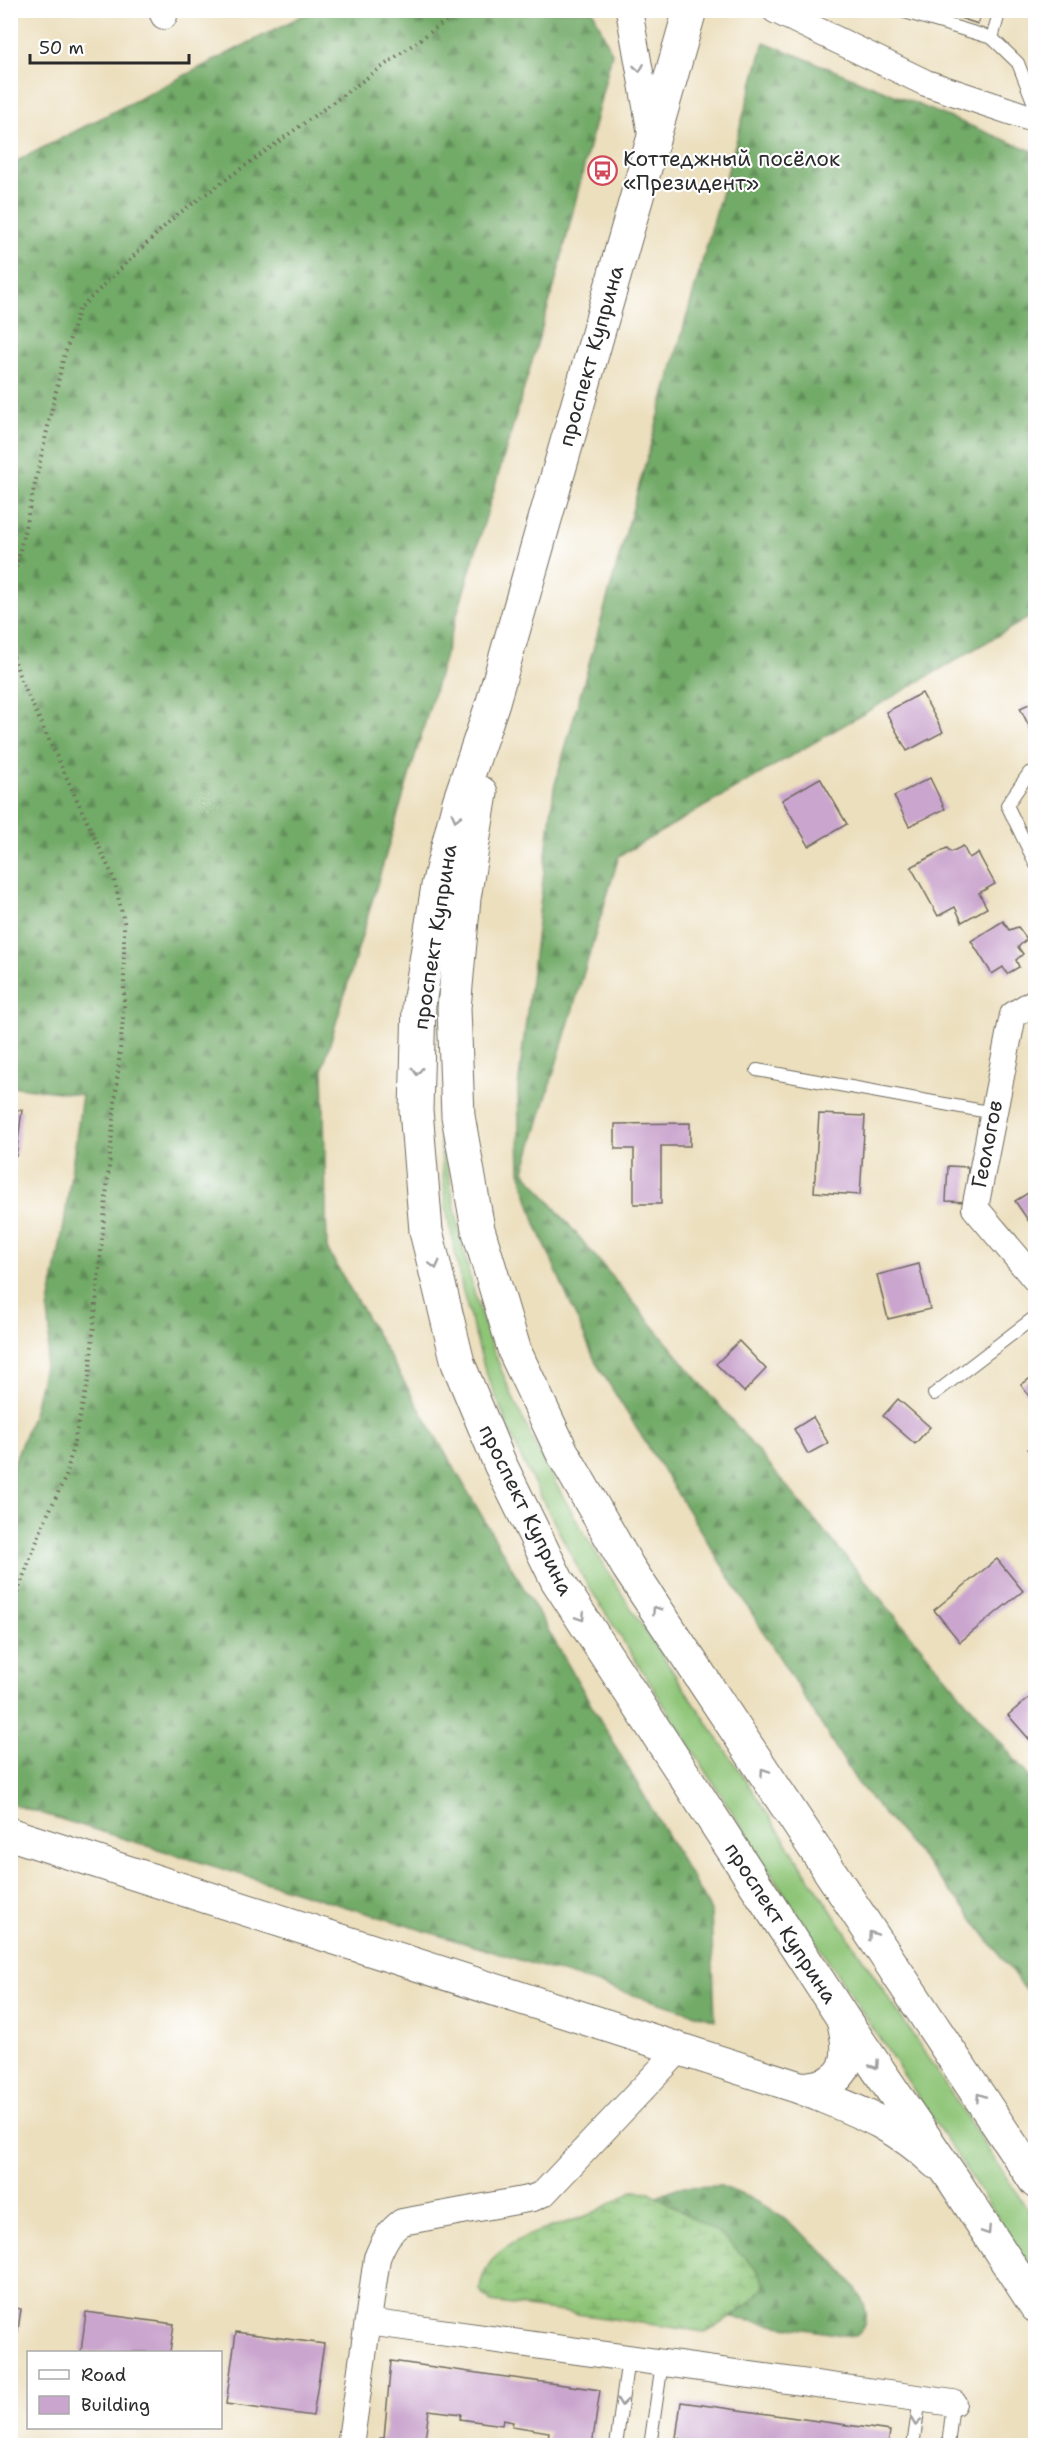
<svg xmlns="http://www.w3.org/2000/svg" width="1046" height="2456" font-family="'Shantell Sans',sans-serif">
<defs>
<pattern id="forest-firs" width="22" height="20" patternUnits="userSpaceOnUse" patternTransform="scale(1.5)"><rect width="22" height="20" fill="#72aa68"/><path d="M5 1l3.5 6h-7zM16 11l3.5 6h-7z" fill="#5e8b56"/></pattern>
<pattern id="wetland-marsh" width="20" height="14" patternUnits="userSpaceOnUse" patternTransform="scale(1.5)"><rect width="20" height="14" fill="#8ec577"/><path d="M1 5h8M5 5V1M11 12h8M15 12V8" fill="none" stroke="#74a062"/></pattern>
</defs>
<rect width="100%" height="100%" fill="#fff"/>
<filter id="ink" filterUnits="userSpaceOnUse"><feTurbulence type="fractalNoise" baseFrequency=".0167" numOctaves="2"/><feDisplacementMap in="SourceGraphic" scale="12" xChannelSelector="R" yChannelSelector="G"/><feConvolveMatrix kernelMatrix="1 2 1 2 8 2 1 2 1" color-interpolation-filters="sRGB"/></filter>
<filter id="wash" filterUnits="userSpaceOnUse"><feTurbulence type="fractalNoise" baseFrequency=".008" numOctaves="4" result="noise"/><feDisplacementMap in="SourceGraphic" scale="24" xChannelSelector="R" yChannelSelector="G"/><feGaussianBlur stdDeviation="1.35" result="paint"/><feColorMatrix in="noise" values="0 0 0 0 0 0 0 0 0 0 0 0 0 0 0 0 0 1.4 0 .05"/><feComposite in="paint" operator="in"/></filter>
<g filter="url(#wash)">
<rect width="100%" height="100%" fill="#ecdfbe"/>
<path fill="#8ec577" stroke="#5c7851" stroke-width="1.5" d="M438,1120H440C449,1176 458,1233 473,1288C522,1465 646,1628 746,1781C842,1928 939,2074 1035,2221V2274L774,1878L582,1576L521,1458L485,1370L463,1292L446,1207Z"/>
<g fill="url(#forest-firs)" stroke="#4e6a4a" stroke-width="1.5">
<path d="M311,11H593L612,53L556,280L323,1067L327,1249L711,1911L715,2020L11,1804V1470L33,1414L48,1349L50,1330L48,1311L64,1224L82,1095L11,1086V164Z"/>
<path d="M764,42L1035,152V614L619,856L524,1171L1035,1784V2007L1031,1997L967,1911L857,1782L596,1363L536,1224L520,1171L518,1088L554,788Z"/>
<path d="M721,2186C735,2192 750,2197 763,2205C790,2220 900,2304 856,2336L843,2335L562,2292L603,2218L679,2187Z"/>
</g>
<path fill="url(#wetland-marsh)" stroke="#5c7851" stroke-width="1.5" d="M633,2191L650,2192L722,2236L757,2269L765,2286C750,2305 727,2322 705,2332L491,2302L480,2290C484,2241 545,2230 583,2217C600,2211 616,2200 633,2191Z"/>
<g id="blocks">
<g fill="#caa5ce">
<path d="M936,10H982L978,24Z"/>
<path d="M922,693L943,732L907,751L886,712Z"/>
<path d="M1036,701V740L1020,708Z"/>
<path d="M820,778L847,824L809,846L782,800Z"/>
<path d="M930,778L945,809L909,826L894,796Z"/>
<path d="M963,846L969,858L978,853L995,884L979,893L987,908L962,922L955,907L938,916L911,867L947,848L951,852Z"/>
<path d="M1003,921L1009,930L1018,927L1027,939L1018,947L1023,954L1016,960L1019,967L1007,974L1003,967L992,974L971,941Z"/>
<path d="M10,1109L22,1110L16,1156L10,1155Z"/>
<path d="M819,1114L865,1116L860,1195L814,1192Z"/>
<path d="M690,1123V1146H661V1204H634V1149H615V1124Z"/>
<path d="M948,1166L968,1167L966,1202L946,1201Z"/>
<path d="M1036,1188V1232L1015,1201Z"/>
<path d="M919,1264L930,1309L888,1319L877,1275Z"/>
<path d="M739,1341L766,1369L744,1392L716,1364Z"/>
<path d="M1036,1374V1406L1021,1385Z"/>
<path d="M898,1399L930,1427L915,1444L883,1416Z"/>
<path d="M813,1417L828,1443L808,1454L794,1429Z"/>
<path d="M1036,1443V1458L1028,1449Z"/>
<path d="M997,1559L1023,1591L960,1642L934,1610Z"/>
<path d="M1036,1692V1747L1008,1715Z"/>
<path d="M10,2307L21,2309L12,2371H10Z"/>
<path d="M86,2312L174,2324L170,2352H81Z"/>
<path d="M236,2332L324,2344L313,2416L226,2404Z"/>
<path d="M391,2361L600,2390L592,2446H547L549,2432L512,2426L513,2422L503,2420L502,2425L460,2419L461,2414L429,2410L424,2446H379L380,2438H384Z"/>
<path d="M681,2402L890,2431L888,2446H678L679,2438H676Z"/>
</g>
</g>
</g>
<g filter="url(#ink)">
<use href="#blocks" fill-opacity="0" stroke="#6f6a5e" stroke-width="1.5"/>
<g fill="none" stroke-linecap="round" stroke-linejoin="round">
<defs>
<g id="service">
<path d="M898,10L992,38L1018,63L1036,109"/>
<path d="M992,38L1000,10"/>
<path d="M1029,773L1007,805L1036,865"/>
<path d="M757,1070L994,1113"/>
<path d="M934,1394L1036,1316"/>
<path d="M616,2446L628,2358"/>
<path d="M650,2446L662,2363"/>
<path d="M913,2446L920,2398"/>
<path d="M948,2446L953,2403"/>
</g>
<g id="minor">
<path d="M161,10L164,16"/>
<path d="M629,10L652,140"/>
<path d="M775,10L926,83L1036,120"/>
<path d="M1036,1001L1013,1015L975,1208L1036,1280"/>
<path d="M368,2322L953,2403"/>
<path d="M350,2446L377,2258C383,2243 389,2231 402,2222L533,2198L544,2193L680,2049"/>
</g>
<g id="tertiary">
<path d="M10,1834L801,2088C854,2110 893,2122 936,2163"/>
<path d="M801,2088C850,2086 853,2058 842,2017"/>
</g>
<g id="secondary">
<path d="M690,10L493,702L459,802L438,886L419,1004L416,1110L426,1231L458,1363L500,1464L557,1580L842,2017L955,2182L1036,2306"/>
<path d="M481,793L464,898L454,1008L458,1116L478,1229L515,1352L562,1452L628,1567L1036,2182"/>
</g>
</defs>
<use href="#service" stroke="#6f6a5e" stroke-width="14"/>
<use href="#minor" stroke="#6f6a5e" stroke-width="28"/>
<use href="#tertiary" stroke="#6f6a5e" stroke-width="34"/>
<use href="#secondary" stroke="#6f6a5e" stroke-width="35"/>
<g stroke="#6f6a5e" stroke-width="4" stroke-dasharray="1.5 4.5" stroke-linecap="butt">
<path d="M10,603L12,585L63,360L79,309L174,217L461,10"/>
<path d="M10,645L20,678L114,879L124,922V1008L89,1377L66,1476L44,1522L10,1612"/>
</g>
<use href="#service" stroke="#fff" stroke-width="12"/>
<use href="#minor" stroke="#fff" stroke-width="26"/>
<use href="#tertiary" stroke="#fff" stroke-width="32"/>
<use href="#secondary" stroke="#fff" stroke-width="33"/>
</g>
<defs><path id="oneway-chevron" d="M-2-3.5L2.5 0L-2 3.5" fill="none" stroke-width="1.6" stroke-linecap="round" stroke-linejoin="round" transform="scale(1.5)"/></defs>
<g stroke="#a0a0a0">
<use href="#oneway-chevron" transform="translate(639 68) rotate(81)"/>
<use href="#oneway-chevron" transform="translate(456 817) rotate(104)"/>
<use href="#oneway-chevron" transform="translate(417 1071) rotate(92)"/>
<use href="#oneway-chevron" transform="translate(435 1265) rotate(76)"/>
<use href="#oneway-chevron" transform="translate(656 1610) rotate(-124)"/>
<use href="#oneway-chevron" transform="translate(581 1617) rotate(57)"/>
<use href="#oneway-chevron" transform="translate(764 1772) rotate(-124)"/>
<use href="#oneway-chevron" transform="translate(872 1935) rotate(-124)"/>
<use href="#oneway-chevron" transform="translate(875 2065) rotate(56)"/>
<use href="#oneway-chevron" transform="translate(980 2097) rotate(-124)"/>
<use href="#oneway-chevron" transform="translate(987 2231) rotate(57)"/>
<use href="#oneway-chevron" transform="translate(622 2402) rotate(98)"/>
<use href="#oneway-chevron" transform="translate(916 2422) rotate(98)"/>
</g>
</g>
<defs>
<symbol id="bus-ring" viewBox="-11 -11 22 22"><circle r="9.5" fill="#fff" stroke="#d1495b" stroke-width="1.5"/><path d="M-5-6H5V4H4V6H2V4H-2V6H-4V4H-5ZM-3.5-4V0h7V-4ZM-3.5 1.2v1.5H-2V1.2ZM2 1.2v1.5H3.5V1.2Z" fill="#d1495b"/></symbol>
</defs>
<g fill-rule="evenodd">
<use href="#bus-ring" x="586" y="154" width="33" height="33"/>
</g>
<g text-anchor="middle" stroke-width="4.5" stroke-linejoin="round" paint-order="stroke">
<g font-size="21" fill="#2b2b2b" stroke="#fff" text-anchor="start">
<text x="623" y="166">Коттеджный посёлок<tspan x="623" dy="24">«Президент»</tspan></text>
</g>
<g font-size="21" fill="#2b2b2b" stroke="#fff">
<text transform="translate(591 356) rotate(-74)" y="7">проспект Куприна</text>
<text transform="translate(435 937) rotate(-81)" y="7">проспект Куприна</text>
<text transform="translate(987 1144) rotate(-79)" y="7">Геологов</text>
<text transform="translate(526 1510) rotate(64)" y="7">проспект Куприна</text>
<text transform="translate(781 1923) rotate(57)" y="7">проспект Куприна</text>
</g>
</g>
<rect width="1046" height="2456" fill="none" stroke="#fff" stroke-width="36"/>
<rect x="27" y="2351" width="195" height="78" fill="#ffffff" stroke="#aaaaaa" stroke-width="1.5"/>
<rect x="39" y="2370" width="30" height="9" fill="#ffffff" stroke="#aaaaaa" stroke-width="1.5"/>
<text x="81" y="2381" font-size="18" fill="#2b2b2b">Road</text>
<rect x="39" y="2396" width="30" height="18" fill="#caa5ce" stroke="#aaaaaa" stroke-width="1.5"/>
<text x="81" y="2411" font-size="18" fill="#2b2b2b">Building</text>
<path d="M30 54v9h159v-9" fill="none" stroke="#2b2b2b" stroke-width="3"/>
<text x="39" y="54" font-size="18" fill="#2b2b2b" stroke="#ffffff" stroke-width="4.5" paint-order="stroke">50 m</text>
</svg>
